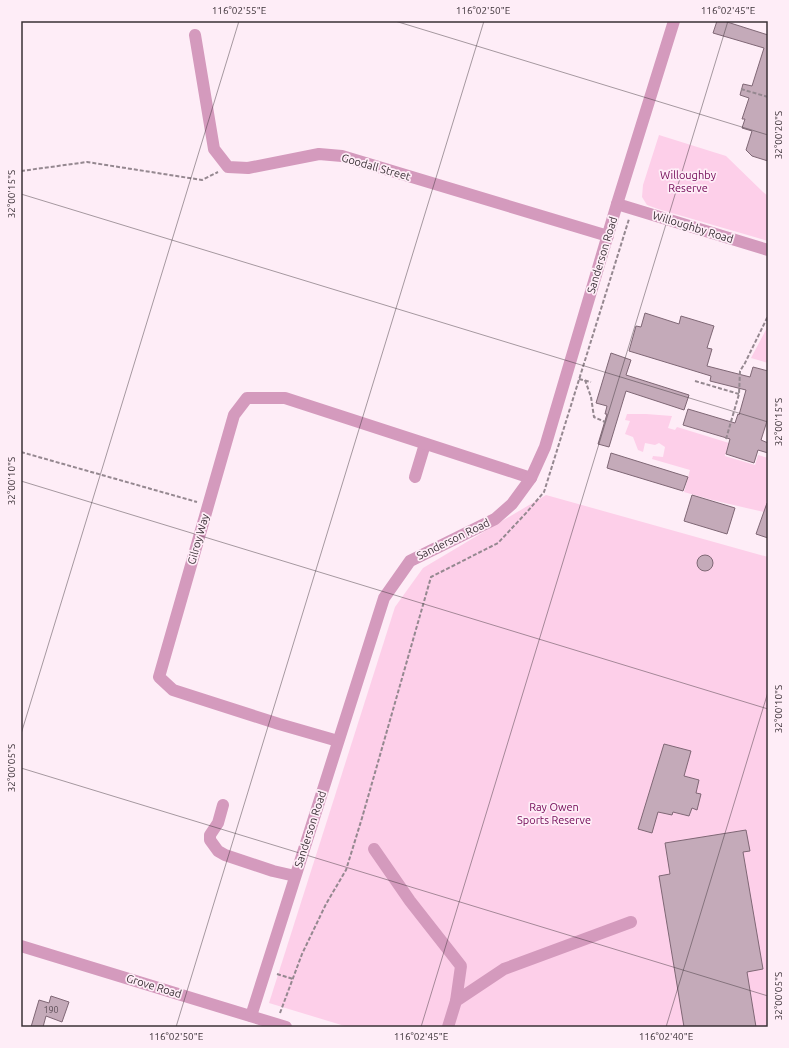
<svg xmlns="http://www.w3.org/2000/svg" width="789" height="1048" font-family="Ubuntu,sans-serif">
<rect width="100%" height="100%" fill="#feedf7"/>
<g fill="#fdcfe9">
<path d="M659,135L726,156L763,192L768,196V241L658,209L647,205L642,197L643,185Z"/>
<path d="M768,326V363L751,358Z"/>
<path d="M627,414H646L672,416L668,428L675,430L677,427L729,443L725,456L755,465L758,455L768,458V513L712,500L684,492L690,470L652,459L653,456L663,457L665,447L659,443L655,445L645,443L643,452L638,450L633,437L625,434L630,421L625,420Z"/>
<path d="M546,495L768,557V1027H348L269,1003L395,607L423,568Z"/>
</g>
<g fill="#c4aab9" stroke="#7f6775">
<path d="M717,21H724L768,35V161L752,156L746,150L752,131L742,128L745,119H742L749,98L740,95L743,84L752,86L764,48L713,33Z"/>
<path d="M645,313L679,324L681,316L714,326L707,348L712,349L707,366L750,377L753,367L768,371V418L761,440L768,443V453L758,450L754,463L726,454L730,439L683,425L688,409L735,423L738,414L739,415L746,390L710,381L711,376L629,351L636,326L641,327Z"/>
<path d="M611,353L631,360L626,375L689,395L684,410L626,391L609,447L598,444L607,414H605L607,406L596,403Z"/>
<path d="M611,453L688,477L683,491L607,468Z"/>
<path d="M692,495L735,508L727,534L684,521Z"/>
<path d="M767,503L768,504V538L756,534Z"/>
<circle cx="705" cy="563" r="8"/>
<path d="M664,744L691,751L684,776L699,780L696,793L701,794L697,810L692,808L689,816L673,812L672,815L658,812L652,833L638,829Z"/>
<path d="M746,830L750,851L743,852L763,969L747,972L756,1027H684L659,876L670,874L665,843Z"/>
<path d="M51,996L69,1002L62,1022L46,1016L43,1027H31L39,1000L49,1003Z"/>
</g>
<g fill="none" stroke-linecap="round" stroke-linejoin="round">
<g stroke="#958890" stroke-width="2" stroke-dasharray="4 2" stroke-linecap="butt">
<path d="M741,89L768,97"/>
<path d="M21,171L87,162L202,180L218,172"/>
<path d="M579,379L591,382"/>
<path d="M585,380L591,397L594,417L605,422"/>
<path d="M695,381L739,394"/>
<path d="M726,439L739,394L740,371L745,363L768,316"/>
<path d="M21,452L197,502"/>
<path d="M277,974L293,979"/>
<path d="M280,1013L302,954L326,904L346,870L362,818L431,577L498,543L527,512L544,492L629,219"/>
</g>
<g stroke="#d49abd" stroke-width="12">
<path d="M195,35L214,149L228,167L248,168L319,154L342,156L608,236"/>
<path d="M617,204L768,250"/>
<path d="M415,477L425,444"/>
<path d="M338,741L279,724L173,690L159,677L234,415L247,398H285L531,478"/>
<path d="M223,805L218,823L210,835V840L218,851L225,855L273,871L295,876"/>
<path d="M374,849L410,901L461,966L456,1001"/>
<path d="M21,946L286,1027"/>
<path d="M251,1016L384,598L410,561L495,519L512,504L531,478L545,447L617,204L674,21"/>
<path d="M448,1027L456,1001L504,969L631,922"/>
</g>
</g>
<path fill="none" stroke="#3a3036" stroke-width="1" stroke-opacity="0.45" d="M395,21L768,135M21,194L768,422M21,481L768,709M21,734L239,21M21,768L768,996M176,1027L484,21M421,1027L728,21M666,1027L768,692"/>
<g text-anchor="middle" stroke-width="3.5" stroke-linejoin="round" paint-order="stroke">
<g font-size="9" fill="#5c4e57">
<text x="51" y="1013">190</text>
</g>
<g font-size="11" fill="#3a3036" stroke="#feedf7">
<text transform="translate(376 167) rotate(16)" y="4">Goodall Street</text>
<text transform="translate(693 227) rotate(17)" y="4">Willoughby Road</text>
<text transform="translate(602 255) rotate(-73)" y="4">Sanderson Road</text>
<text transform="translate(198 539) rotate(-74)" y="4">Gilroy Way</text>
<text transform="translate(453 539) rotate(-26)" y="4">Sanderson Road</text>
<text transform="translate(310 829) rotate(-72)" y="4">Sanderson Road</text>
<text transform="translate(154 986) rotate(17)" y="4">Grove Road</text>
</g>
<g font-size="11" fill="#710755" stroke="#feedf7">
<text x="688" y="179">Willoughby<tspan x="688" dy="13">Reserve</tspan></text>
<text x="554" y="811">Ray Owen<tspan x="554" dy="13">Sports Reserve</tspan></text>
</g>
</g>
<rect width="789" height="1048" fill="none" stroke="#feedf7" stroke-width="44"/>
<rect x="22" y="22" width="745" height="1004" fill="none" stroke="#3a3036" stroke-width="1.5"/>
<g font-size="10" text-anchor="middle" fill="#3a3036">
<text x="239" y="14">116°02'55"E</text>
<text x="483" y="14">116°02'50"E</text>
<text x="728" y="14">116°02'45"E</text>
<text transform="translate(778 135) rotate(-90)" y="4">32°00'20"S</text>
<text transform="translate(11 194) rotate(-90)" y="4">32°00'15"S</text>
<text transform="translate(778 422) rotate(-90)" y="4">32°00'15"S</text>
<text transform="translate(11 481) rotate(-90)" y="4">32°00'10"S</text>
<text transform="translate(778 709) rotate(-90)" y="4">32°00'10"S</text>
<text transform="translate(11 768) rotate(-90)" y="4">32°00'05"S</text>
<text transform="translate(778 996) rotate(-90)" y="4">32°00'05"S</text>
<text x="176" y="1040">116°02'50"E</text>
<text x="421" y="1040">116°02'45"E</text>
<text x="666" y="1040">116°02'40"E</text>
</g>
</svg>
